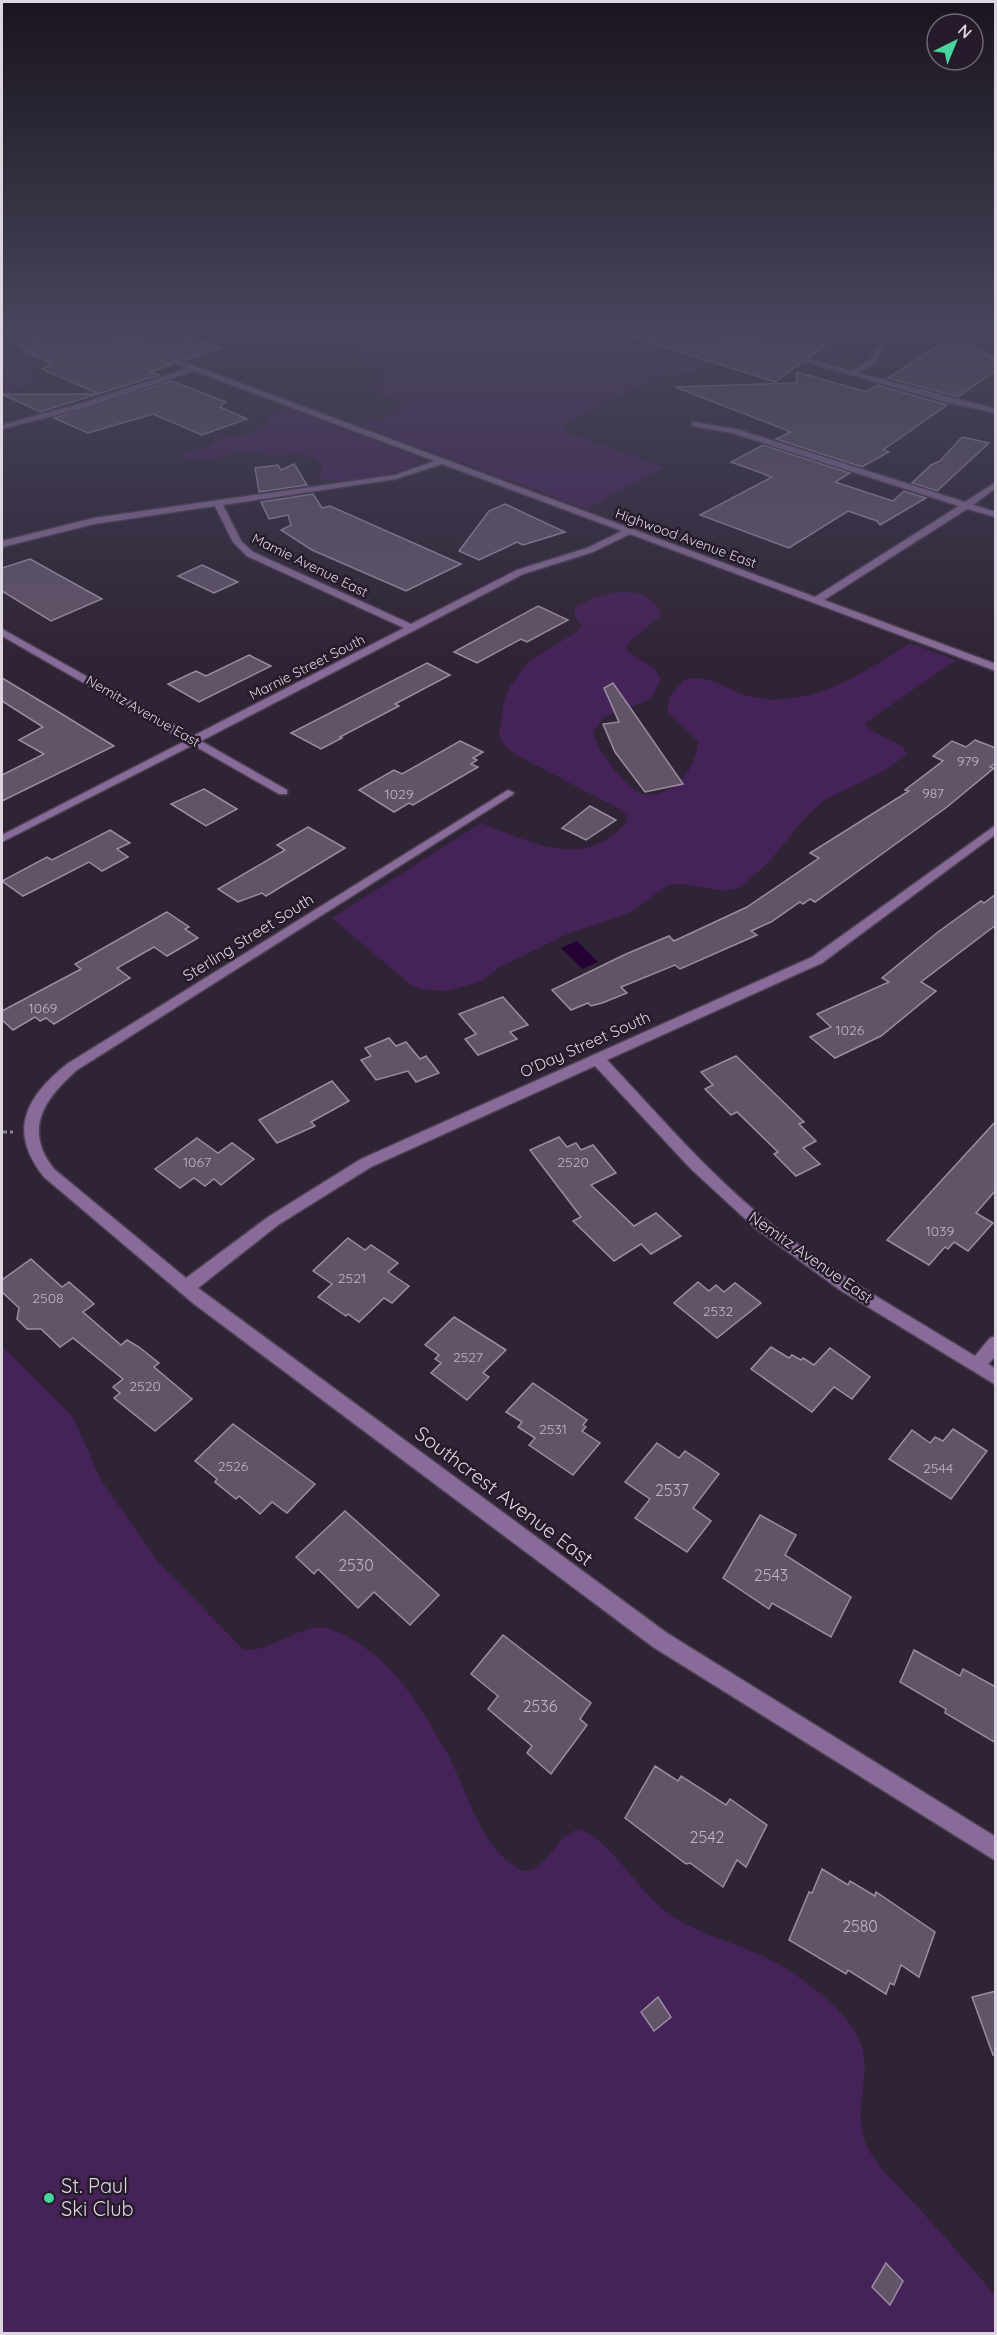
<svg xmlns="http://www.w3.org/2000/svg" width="997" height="2335" font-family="Quicksand,sans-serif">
<rect width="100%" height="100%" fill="#2f2435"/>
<g fill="#452257">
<path d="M327,332H564C599,341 677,347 703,367L699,370L651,380L593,408L563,426V431L664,467L587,509L360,425L389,415L404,405L373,389V384L387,374L355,357L367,345Z"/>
<path d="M2,352L35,353L44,359L23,368L40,380L2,394Z"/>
<path d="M288,408L416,457L420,462C407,473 331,488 318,477L323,468C311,448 294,456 273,456C264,456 255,452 246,452C227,453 198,467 182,456L184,453L208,447L220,438L246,435L264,427L267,417Z"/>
<path d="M620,592C638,592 657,596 661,616L630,641L626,650L655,669L661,679L651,699L604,717L593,732C596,749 625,787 641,794C673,799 696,771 698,741L667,712L670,696L684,680C706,672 729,691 749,696C808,711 863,673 910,643L956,660L865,723L870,730L904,747L906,755L886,770L824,800L805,818L768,863L739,888L724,891L684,884L668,885L628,914L568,934L502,966L481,981L448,991L422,989L411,985L332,918L481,823C530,842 586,872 627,821L626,815L618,808L516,755L503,744L499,735L504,701L509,688L529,661L578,631L581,626L574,616L575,608L595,597Z"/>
<path d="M2,1346L73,1417L101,1480L158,1562L241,1647C257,1659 298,1627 319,1627C337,1628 358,1642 372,1653C405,1678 428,1720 448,1755C467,1790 483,1857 525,1871C550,1869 555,1833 581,1829C616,1847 635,1887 665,1911C694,1933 728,1940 760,1955C789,1967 831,1999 850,2024C881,2065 851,2100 864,2139C872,2163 897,2184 914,2203C942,2233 968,2264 995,2295V2333H2Z"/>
</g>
<path fill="#250035" d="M577,941L598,962L582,969L561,948Z"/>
<g fill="#615468" stroke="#9a8da2" stroke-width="1.5">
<path d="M18,332H93L173,364L150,372L159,375L40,412L2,394H99L42,369L52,364L23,351L27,350L18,345L37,340Z"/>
<path d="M108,332H170L221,348L185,360Z"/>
<path d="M633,332H700L801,363L775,382L632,337Z"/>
<path d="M718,332H843L809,357Z"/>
<path d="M951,337L996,359V370L958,397L888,378Z"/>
<path d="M797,372L867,392L877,385L947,405L883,450L889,452L862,467L776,439L791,432L675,387L796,383Z"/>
<path d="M172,381L226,402L220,407L247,419L202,435L153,414L88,433L54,418Z"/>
<path d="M962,437L989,443L937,491L912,483L931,465L940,461Z"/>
<path d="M763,445L850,473L835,482L893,501L904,491L926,498L880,525L877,521L848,511L789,548L700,515L772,477L731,462Z"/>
<path d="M294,464L307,485L259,492L255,468L278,465L281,470Z"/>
<path d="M313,494L322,508L330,506L461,564L406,591L312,550L281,530L291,525L288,515L269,519L261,502Z"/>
<path d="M505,504L565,532L523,545L517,542L479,560L459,551L489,511Z"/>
<path d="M30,559L102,599L51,621L2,591V568Z"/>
<path d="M202,565L238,582L214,593L178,576Z"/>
<path d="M538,606L568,620L527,642L521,639L477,663L454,652Z"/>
<path d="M249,655L271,666L199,702L168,684L196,671L206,676Z"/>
<path d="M427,663L450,675L395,704L399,706L340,737L342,738L321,749L291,733Z"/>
<path d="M2,678L52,708L114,746L2,801V775L44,754L19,740L43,727L2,701Z"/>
<path d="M613,683L683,784L645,792L615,752L603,724L619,722L604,688Z"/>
<path d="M975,740L996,748V763L990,767L994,768L947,807L815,902L810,899L803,904L800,902L771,922L751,931L757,935L680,969L675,965L621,987L627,993L602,1003L591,1006L588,1003L571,1010L552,990L626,954L669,936L674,941L747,907L819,858L810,853L909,791L905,790L943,761L933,756L952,741L966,747Z"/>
<path d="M460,741L483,752L473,758L477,760L471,764L478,767L413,805L409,803L394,812L359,790L394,770L402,774Z"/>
<path d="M204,789L237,809L206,826L171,804Z"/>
<path d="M590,806L616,820L586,840L562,828Z"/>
<path d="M308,827L345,848L266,896L262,893L238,902L218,889L285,850L277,845Z"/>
<path d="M110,830L130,843L117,849L128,857L102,871L89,862L23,896L2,881L47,857L52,860Z"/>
<path d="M996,894V925L921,982L936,991L881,1036L835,1058L810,1037L831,1027L817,1014L889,982L882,978L938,932L981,901L984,903Z"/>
<path d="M167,912L189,927L185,929L198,938L167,956L154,947L117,968L130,978L54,1024L46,1018L40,1021L35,1017L13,1030L2,1020V1011L81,969L75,964Z"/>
<path d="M503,997L528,1025L510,1032L517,1039L478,1055L465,1039L476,1034L459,1014Z"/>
<path d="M389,1038L396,1046L406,1042L420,1059L426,1056L439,1073L416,1082L408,1071L376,1080L361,1060L371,1056L365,1048Z"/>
<path d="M736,1056L804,1122L799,1124L816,1141L803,1148L820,1164L796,1176L774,1154L778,1152L737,1112L731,1115L705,1089L713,1085L701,1072Z"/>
<path d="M332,1081L349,1101L311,1122L315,1126L277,1143L259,1120Z"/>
<path d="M996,1121V1190L976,1213L993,1223L968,1251L954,1242L948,1249L945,1247L929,1265L887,1240Z"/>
<path d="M559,1137L567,1147L576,1143L581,1150L593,1145L616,1173L591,1185L634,1226L656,1213L681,1236L651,1254L641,1244L614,1261L573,1221L581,1217L530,1150Z"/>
<path d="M197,1138L218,1153L232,1143L254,1159L221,1185L214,1179L205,1186L194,1178L180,1188L155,1169Z"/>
<path d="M348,1238L365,1250L371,1245L398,1263L388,1272L409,1286L392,1303L384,1298L359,1322L348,1314L346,1316L318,1297L332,1284L313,1271Z"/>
<path d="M31,1259L62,1287L69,1282L94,1304L83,1312L121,1345L127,1340L139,1347L159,1363L154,1367L192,1399L155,1431L114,1398L120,1393L113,1387L123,1379L73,1338L60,1347L41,1329H27L17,1319L19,1308L2,1292V1280Z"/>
<path d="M698,1282L709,1291L716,1285L724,1292L735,1283L761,1303L717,1338L674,1303Z"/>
<path d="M454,1317L506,1350L483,1373L489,1377L467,1400L431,1373L441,1363L435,1359L439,1355L425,1345Z"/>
<path d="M771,1347L789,1358L792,1355L801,1360L803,1358L814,1365L830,1348L870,1377L852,1399L834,1387L812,1412L751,1369Z"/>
<path d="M533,1383L587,1420L583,1425L586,1427L582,1431L600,1443L573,1475L529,1445L535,1438L518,1427L522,1422L506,1412Z"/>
<path d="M233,1424L315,1484L287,1513L272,1502L260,1514L239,1496L236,1499L215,1482L217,1479L195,1461Z"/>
<path d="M953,1429L987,1451L951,1499L889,1459L912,1430L930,1443L935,1437L943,1441Z"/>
<path d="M657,1443L679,1458L685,1451L719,1474L693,1508L711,1521L687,1552L635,1518L650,1499L625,1482Z"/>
<path d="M345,1511L439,1595L410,1625L374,1592L358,1608L318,1569L314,1574L296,1557Z"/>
<path d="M760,1515L796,1535L785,1555L851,1597L831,1637L772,1603L769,1609L723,1578Z"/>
<path d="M503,1635L591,1703L580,1719L587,1725L551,1774L527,1753L532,1746L488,1709L498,1696L471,1674Z"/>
<path d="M914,1650L960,1676L963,1669L996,1687V1743L945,1713L946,1709L900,1682Z"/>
<path d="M655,1766L678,1781L681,1776L726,1805L730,1799L767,1825L746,1867L737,1860L723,1887L690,1863L686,1864L625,1818Z"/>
<path d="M822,1869L848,1885L850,1881L875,1896L876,1892L935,1932L919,1977L901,1965L894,1985L890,1983L886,1994L848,1970L846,1974L789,1940L809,1892L812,1893Z"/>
<path d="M996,1991V2055H993L972,1997Z"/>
<path d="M658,1997L671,2017L654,2031L641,2012Z"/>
<path d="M886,2263L903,2281L890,2305L872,2287Z"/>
</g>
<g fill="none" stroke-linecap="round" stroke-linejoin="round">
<defs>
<g id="minor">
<path d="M95,332H103L815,597L959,506L732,433L692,426V422L736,429L965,502L996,482V488L973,505L996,512V517L967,509L824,600L996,664V671L630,534L593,552L523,574L201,741L287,790V794H279L193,745L2,842V835L185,741L2,636V629L193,736L404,628L247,556L233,542L215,506L94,524L2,547V541L94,518L395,475L435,461L194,371L88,407L2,429V425L82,403L188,368ZM442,464L622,531L587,548L517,570L411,624L253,552L241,541L223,505L396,479Z"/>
<path d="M702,332H711L852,371L870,360L878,346H882L876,363L859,373L996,409V413L949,403Z"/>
<path d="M508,790L514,793L512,795L77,1070C44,1099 23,1130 54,1169L186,1278L268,1217L361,1159L812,957L996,825V834L822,963L607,1060C658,1114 707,1172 765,1219C829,1272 904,1312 975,1356L990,1338L996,1336V1356L988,1364L996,1369V1385L840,1290L755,1228L691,1169L595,1066L371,1167L278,1225L198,1288L667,1633L996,1837V1861L653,1647L194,1304L44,1177C7,1131 26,1097 67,1064Z"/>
</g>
</defs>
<use href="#minor" stroke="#4b4051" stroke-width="3"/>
<path stroke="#8c8391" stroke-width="3" stroke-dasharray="5 3" stroke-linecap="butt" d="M2,1132H13"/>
<use href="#minor" fill="#886b98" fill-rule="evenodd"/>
</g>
<linearGradient id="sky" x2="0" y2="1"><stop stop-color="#1a141d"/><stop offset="0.5" stop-color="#47455c"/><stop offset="1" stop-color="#47455c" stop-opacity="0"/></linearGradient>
<rect width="997" height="658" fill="url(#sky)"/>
<circle fill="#47d49d" stroke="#261b2b" stroke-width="2" cx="49" cy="2198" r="6"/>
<g text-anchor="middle" stroke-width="5" stroke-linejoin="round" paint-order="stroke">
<g font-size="14" fill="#ddd6e1" stroke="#261b2b">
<text transform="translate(686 538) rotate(20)" y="5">Highwood Avenue East</text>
<text transform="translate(310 565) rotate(26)" y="5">Mamie Avenue East</text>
<text transform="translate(307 667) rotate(-27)" y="5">Marnie Street South</text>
<text transform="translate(143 711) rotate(30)" y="5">Nemitz Avenue East</text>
</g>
<g font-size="14" fill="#beb6c3">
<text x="968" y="766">979</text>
<text x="933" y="798">987</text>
<text x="399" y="799">1029</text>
<text x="43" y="1013">1069</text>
<text x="850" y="1035">1026</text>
<text x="197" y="1167">1067</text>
<text x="573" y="1167">2520</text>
<text x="940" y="1236">1039</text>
<text x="352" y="1283">2521</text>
<text x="48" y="1303">2508</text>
<text x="718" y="1316">2532</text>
<text x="468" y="1362">2527</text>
<text x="145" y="1391">2520</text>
<text x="553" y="1434">2531</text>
<text x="233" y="1471">2526</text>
<text x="938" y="1473">2544</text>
</g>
<g font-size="16" fill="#ddd6e1" stroke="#261b2b">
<text transform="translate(248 937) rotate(-32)" y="6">Sterling Street South</text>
<text transform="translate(585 1044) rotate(-24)" y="6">O'Day Street South</text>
<text transform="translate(811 1257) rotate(35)" y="6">Nemitz Avenue East</text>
</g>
<g font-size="16" fill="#beb6c3">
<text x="672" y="1496">2537</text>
<text x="356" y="1571">2530</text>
<text x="771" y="1581">2543</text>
<text x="540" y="1712">2536</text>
<text x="707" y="1843">2542</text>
<text x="860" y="1932">2580</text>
</g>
<g font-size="20" fill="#ddd6e1" stroke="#261b2b">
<text transform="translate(504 1496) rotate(37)" y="7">Southcrest Avenue East</text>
</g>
<g font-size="20" fill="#ddd6e1" stroke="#261b2b" text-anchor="start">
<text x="61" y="2193">St. Paul<tspan x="61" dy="23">Ski Club</tspan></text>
</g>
</g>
<rect width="997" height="2335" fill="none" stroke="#ddd6e1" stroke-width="6"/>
<g transform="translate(955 42) rotate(43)"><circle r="28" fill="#261b2b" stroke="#6f6674" stroke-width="1.5"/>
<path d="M0-4.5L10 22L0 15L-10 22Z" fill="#47d49d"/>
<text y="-9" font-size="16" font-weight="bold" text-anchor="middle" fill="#ddd6e1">N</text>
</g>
</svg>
